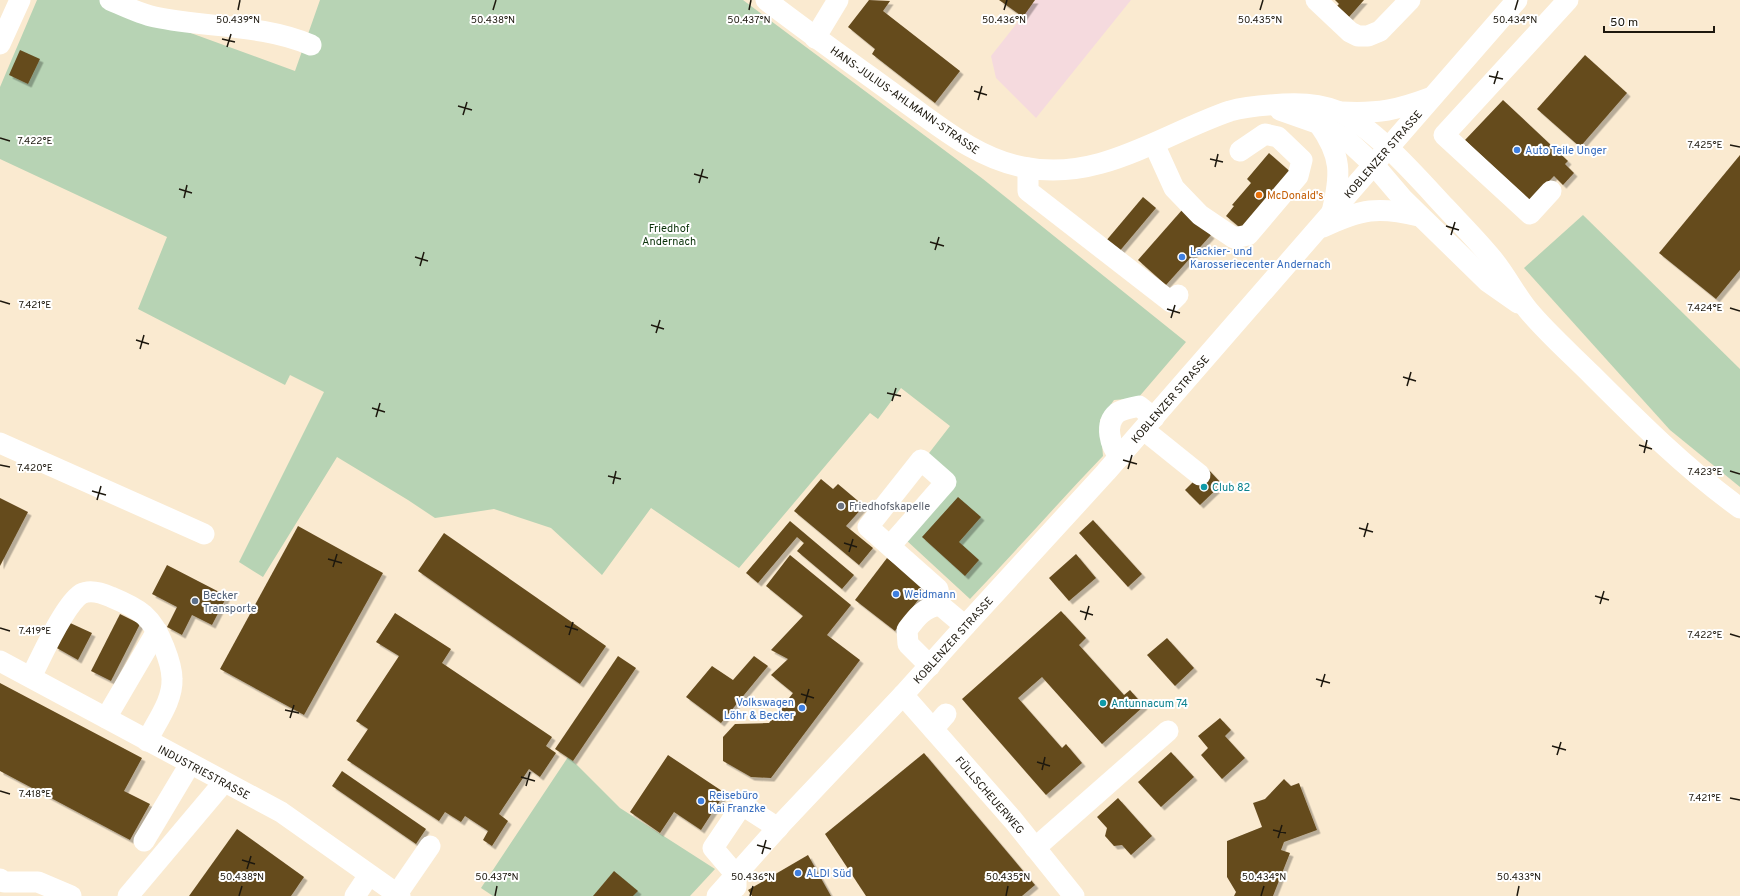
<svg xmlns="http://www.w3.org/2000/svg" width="1740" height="896" font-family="Overpass,sans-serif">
<defs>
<filter id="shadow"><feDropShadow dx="3.5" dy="3.5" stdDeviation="0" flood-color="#0004"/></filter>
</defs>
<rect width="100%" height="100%" fill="#faead0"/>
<path fill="#f5dade" d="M1035,0H1131L1036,118L996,78L991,56Z"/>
<g fill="#b7d3b4">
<path d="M37,0H100L295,71L320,0H743L983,179L1186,342L1138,398L1114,400L1100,420L1103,456C1058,503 1015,552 970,599L906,540L954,478L926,457L950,426L901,388L878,419L870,413L739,568L651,508L602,575L551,528L494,509L435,518L408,500L337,457L263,577L239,562L324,392L290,375L285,385L138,309L167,237L0,159V87Z"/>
<path d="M1583,215L1740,369V487L1670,430L1524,268Z"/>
<path d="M568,757L573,761L620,808L715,869L690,896H493L481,888Z"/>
</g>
<g fill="#654b1f" filter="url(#shadow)">
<path d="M869,0L890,1L883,11L960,71L935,103L872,54L875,49L848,27Z"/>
<path d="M999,0H1035L1023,17Z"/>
<path d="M1335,0H1364L1349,17L1337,6L1339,4Z"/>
<path d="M20,50L40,59L28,84L9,75Z"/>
<path d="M1585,55L1627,93L1580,147L1537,109Z"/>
<path d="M1503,100L1568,161L1565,164L1574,173L1563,185L1554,176L1530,201L1465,140Z"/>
<path d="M1269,153L1294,175L1244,231L1226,216L1234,206L1232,205L1251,183L1247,179Z"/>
<path d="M1740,155V270L1716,299L1659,253Z"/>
<path d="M1143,197L1156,208L1118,253L1105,242Z"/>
<path d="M1182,210L1211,235L1166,285L1138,260Z"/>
<path d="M1207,468L1222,484L1200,505L1185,490Z"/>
<path d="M821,479L833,489L838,484L864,506L846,526L873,548L859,565L794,511Z"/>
<path d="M958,497L981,517L959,542L979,560L965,576L922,537Z"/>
<path d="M0,498L28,512L0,566Z"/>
<path d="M1093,520L1142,574L1128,587L1079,533Z"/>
<path d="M790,521L854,575L842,589L797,551L804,543L797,537L758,583L746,573Z"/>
<path d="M298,526L383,573L304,715L220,669Z"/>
<path d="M444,533L606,646L580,684L418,571Z"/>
<path d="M1076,554L1096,578L1069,601L1049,578Z"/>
<path d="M790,555L851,605L827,635L860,660L771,778L751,777L723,761V737L735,724L769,723L793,693L771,675L788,659L771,650L803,616L766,586Z"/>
<path d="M887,558L927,588L895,631L855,600Z"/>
<path d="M167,565L227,596L212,625L192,615L182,635L167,627L177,607L152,594Z"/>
<path d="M1061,611L1086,638L1079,645L1124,695L1130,690L1144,706L1102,744L1042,677L1018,698L1062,748L1066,744L1082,763L1046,795L962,699Z"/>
<path d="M395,613L451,649L442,663L552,737L546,746L556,753L540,777L529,769L499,814L508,821L492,846L483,840L488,831L465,816L461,822L445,812L439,821L347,760L368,729L356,721L399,656L376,642Z"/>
<path d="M120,614L140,624L111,681L91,671Z"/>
<path d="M68,622L92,633L78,660L55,647Z"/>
<path d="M1167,638L1194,668L1175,686L1147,655Z"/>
<path d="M618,656L636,668L573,761L555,749Z"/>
<path d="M754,656L768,666L721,723L686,697L712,666L733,680Z"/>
<path d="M0,683L142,758L124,791L150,804L130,840L0,771Z"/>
<path d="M1220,718L1231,730L1225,736L1245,758L1222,779L1201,755L1208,748L1198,736Z"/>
<path d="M1171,752L1194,777L1161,807L1138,782Z"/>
<path d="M924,753L1035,885L1022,896H866L825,834Z"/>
<path d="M668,755L725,793L701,830L674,812L660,833L630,812Z"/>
<path d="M342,771L426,829L416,844L332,786Z"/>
<path d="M1284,779L1291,786L1299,783L1317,830L1284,842L1281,850L1290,853L1273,896H1234L1236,892L1227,877V841L1262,827L1253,803L1265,799Z"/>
<path d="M1118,798L1152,836L1131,855L1122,845L1114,846L1105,836L1107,828L1097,817Z"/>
<path d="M237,829L304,877L291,896H189Z"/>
<path d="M808,855L831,896H752L748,890Z"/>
<path d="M614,871L638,891L633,896H593Z"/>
</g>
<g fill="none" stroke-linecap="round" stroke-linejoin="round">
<g stroke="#fff" stroke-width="21">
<path d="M110,0C124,6 140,14 155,17C207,28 262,24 311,45"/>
<path d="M766,0C809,33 854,65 898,97C937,124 975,158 1023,167C1099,183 1162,134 1230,111C1247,106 1266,105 1284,104C1302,103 1320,104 1337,111C1373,126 1418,178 1445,207C1460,223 1476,239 1490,256C1505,273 1514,293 1528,310C1547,333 1571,354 1592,375C1639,422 1686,469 1740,508"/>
<path d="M1316,0L1350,32L1358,36H1368L1380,31L1410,0"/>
<path d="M815,38L838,0"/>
<path d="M0,44L20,0"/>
<path d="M1280,110L1317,123L1346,139L1374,165L1403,199L1488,282L1518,303"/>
<path d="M1341,112C1379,114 1397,110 1432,97"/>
<path d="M1319,124C1342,156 1341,175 1332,212"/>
<path d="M1154,144L1174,188L1200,215L1234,238L1248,235L1298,176L1302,160L1278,137L1265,134L1240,151"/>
<path d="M1028,168V191L1171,302L1178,295"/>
<path d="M1551,191L1530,214L1444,135L1568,0"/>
<path d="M1323,227C1361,209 1378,206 1419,216"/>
<path d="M1144,430L1200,475"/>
<path d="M0,443L204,534"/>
<path d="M1120,457C1110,446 1104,424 1117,413C1123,409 1132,408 1139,406L1154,418"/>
<path d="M890,546L946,482L921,460L868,527L938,589L940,605L965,626"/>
<path d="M0,661L281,812L400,896"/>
<path d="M930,666L908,644L907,630C916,618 924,607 940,605"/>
<path d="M31,677C41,658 64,605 81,594C90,589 102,593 111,597C140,609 152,616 164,647C168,657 172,668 172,679C173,701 156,722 147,741"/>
<path d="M903,695L1013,820L1074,896"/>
<path d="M106,718L157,631"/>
<path d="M933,729L946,714"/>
<path d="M144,841L190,764"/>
<path d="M1035,848L1168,731"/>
<path d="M0,879L4,882H38L71,896"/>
<path d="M736,887V875L713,848L742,805L778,828"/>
<path d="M397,894L430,846"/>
<path d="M128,896L224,782"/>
<path d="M355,896L369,875"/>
<path d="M717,896L783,822L903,695L965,626L1106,472L1517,0"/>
</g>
</g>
<path fill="none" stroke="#1d180e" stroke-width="1.5" d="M238,10L240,0M493,10L496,0M749,10L751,0M1004,10L1007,0M1260,10L1263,0M1515,10L1518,0M222,39L235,42M227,47L231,34M1489,76L1503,79M1494,84L1498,71M974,91L987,95M978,100L982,86M458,106L472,110M463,115L467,102M0,138L10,141M1730,145L1740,147M1210,159L1223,162M1215,167L1218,154M694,174L708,178M699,183L703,169M179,189L192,193M184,198L187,185M1446,226L1459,230M1451,235L1455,222M930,242L944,246M935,250L939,237M415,257L428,261M420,266L424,252M0,301L10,304M1730,308L1740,311M1167,309L1180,313M1171,318L1175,305M651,325L664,329M656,333L660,320M136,340L149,344M140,349L144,335M1403,377L1416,381M1407,386L1411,372M887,393L901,396M892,401L896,388M372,408L385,412M376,417L380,403M1639,445L1652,449M1644,453L1647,440M1123,460L1137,464M0,465L10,467M1128,469L1132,455M1730,471L1740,474M608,476L621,479M613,484L616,471M92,491L106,495M97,500L101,486M1359,528L1373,532M1364,537L1368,523M844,543L857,547M849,552L853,539M328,559L342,563M333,567L337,554M1595,596L1609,600M1600,604L1604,591M1080,611L1093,615M1085,620L1089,606M565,626L578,630M0,628L10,631M1730,634L1740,637M569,635L573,622M1316,679L1330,683M1321,687L1325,674M801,694L814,698M805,703L809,689M285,710L299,713M290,718L294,705M1552,746L1566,750M1557,755L1561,742M1037,762L1050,766M1042,770L1045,757M521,777L535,781M526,786L530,772M0,791L10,794M1730,798L1740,800M1273,830L1286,833M1278,838L1282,825M757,845L771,849M762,854L766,840M242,860L255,864M247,869L251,856M239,896L242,886M495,896L497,886M750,896L753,886M1006,896L1008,886M1261,896L1264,886M1517,896L1519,886"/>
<g fill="#3f7fe0" stroke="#fff" stroke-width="1.5">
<circle cx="1517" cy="150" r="4"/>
<circle cx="1182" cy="257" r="4"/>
<circle cx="896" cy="594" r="4"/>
<circle cx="802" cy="708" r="4"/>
<circle cx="701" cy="801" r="4"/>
<circle cx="798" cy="873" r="4"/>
</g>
<circle fill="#e8710a" stroke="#fff" stroke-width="1.5" cx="1259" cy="195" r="4"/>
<g fill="#0f9aa8" stroke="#fff" stroke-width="1.5">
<circle cx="1204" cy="487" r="4"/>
<circle cx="1103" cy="703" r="4"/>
</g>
<circle fill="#6b7280" stroke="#fff" stroke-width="1.5" cx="841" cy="506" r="4"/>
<circle fill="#5c6f8a" stroke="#fff" stroke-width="1.5" cx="195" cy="601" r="4"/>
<g text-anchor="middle" stroke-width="4" stroke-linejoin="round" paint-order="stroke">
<g font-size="11" fill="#1d180e" stroke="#fff">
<text transform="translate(905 100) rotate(35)" y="4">HANS-JULIUS-AHLMANN-STRASSE</text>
<text transform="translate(1383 154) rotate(-49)" y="4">KOBLENZER STRASSE</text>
<text transform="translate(1170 399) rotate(-49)" y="4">KOBLENZER STRASSE</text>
<text transform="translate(953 640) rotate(-48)" y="4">KOBLENZER STRASSE</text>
<text transform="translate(204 772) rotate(28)" y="4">INDUSTRIESTRASSE</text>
<text transform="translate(990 795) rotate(49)" y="4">FÜLLSCHEUERWEG</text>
</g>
<g font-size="11" fill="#366cbe" stroke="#fff" text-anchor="start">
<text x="1525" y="154">Auto Teile Unger</text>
<text x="1190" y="255">Lackier- und<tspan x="1190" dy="13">Karosseriecenter Andernach</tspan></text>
<text x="904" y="598">Weidmann</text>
<text x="794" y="706" text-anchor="end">Volkswagen<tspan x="794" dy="13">Löhr &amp; Becker</tspan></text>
<text x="709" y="799">Reisebüro<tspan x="709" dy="13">Kai Franzke</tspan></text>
<text x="806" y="877">ALDI Süd</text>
</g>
<g font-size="11" fill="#c56008" stroke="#fff" text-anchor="start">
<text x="1267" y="199">McDonald's</text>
</g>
<g font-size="11" fill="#0b330a" stroke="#fff">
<text x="669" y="232">Friedhof<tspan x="669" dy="13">Andernach</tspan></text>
</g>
<g font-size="11" fill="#0d838f" stroke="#fff" text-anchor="start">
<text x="1212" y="491">Club 82</text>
<text x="1111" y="707">Antunnacum 74</text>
</g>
<g font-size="11" fill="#5b616d" stroke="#fff" text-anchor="start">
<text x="849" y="510">Friedhofskapelle</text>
</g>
<g font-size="11" fill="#4e5e75" stroke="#fff" text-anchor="start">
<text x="203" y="599">Becker<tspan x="203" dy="13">Transporte</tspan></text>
</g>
</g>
<g font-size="10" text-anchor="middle" fill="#1d180e" stroke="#fff" stroke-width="4" stroke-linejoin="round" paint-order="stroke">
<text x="238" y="23">50.439°N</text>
<text x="493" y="23">50.438°N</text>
<text x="749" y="23">50.437°N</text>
<text x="1004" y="23">50.436°N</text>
<text x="1260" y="23">50.435°N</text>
<text x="1515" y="23">50.434°N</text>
<text x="35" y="144">7.422°E</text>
<text x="1705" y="148">7.425°E</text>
<text x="35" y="308">7.421°E</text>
<text x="1705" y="311">7.424°E</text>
<text x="35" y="471">7.420°E</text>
<text x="1705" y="475">7.423°E</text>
<text x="35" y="634">7.419°E</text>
<text x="1705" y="638">7.422°E</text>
<text x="35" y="797">7.418°E</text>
<text x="1705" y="801">7.421°E</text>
<text x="242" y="880">50.438°N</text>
<text x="497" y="880">50.437°N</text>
<text x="753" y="880">50.436°N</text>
<text x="1008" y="880">50.435°N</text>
<text x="1264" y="880">50.434°N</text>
<text x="1519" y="880">50.433°N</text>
</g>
<path d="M1604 26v6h110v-6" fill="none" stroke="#1d180e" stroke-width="2"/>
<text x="1610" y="26" font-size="12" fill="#1d180e" stroke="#ffffff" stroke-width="3" paint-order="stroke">50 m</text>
</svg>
